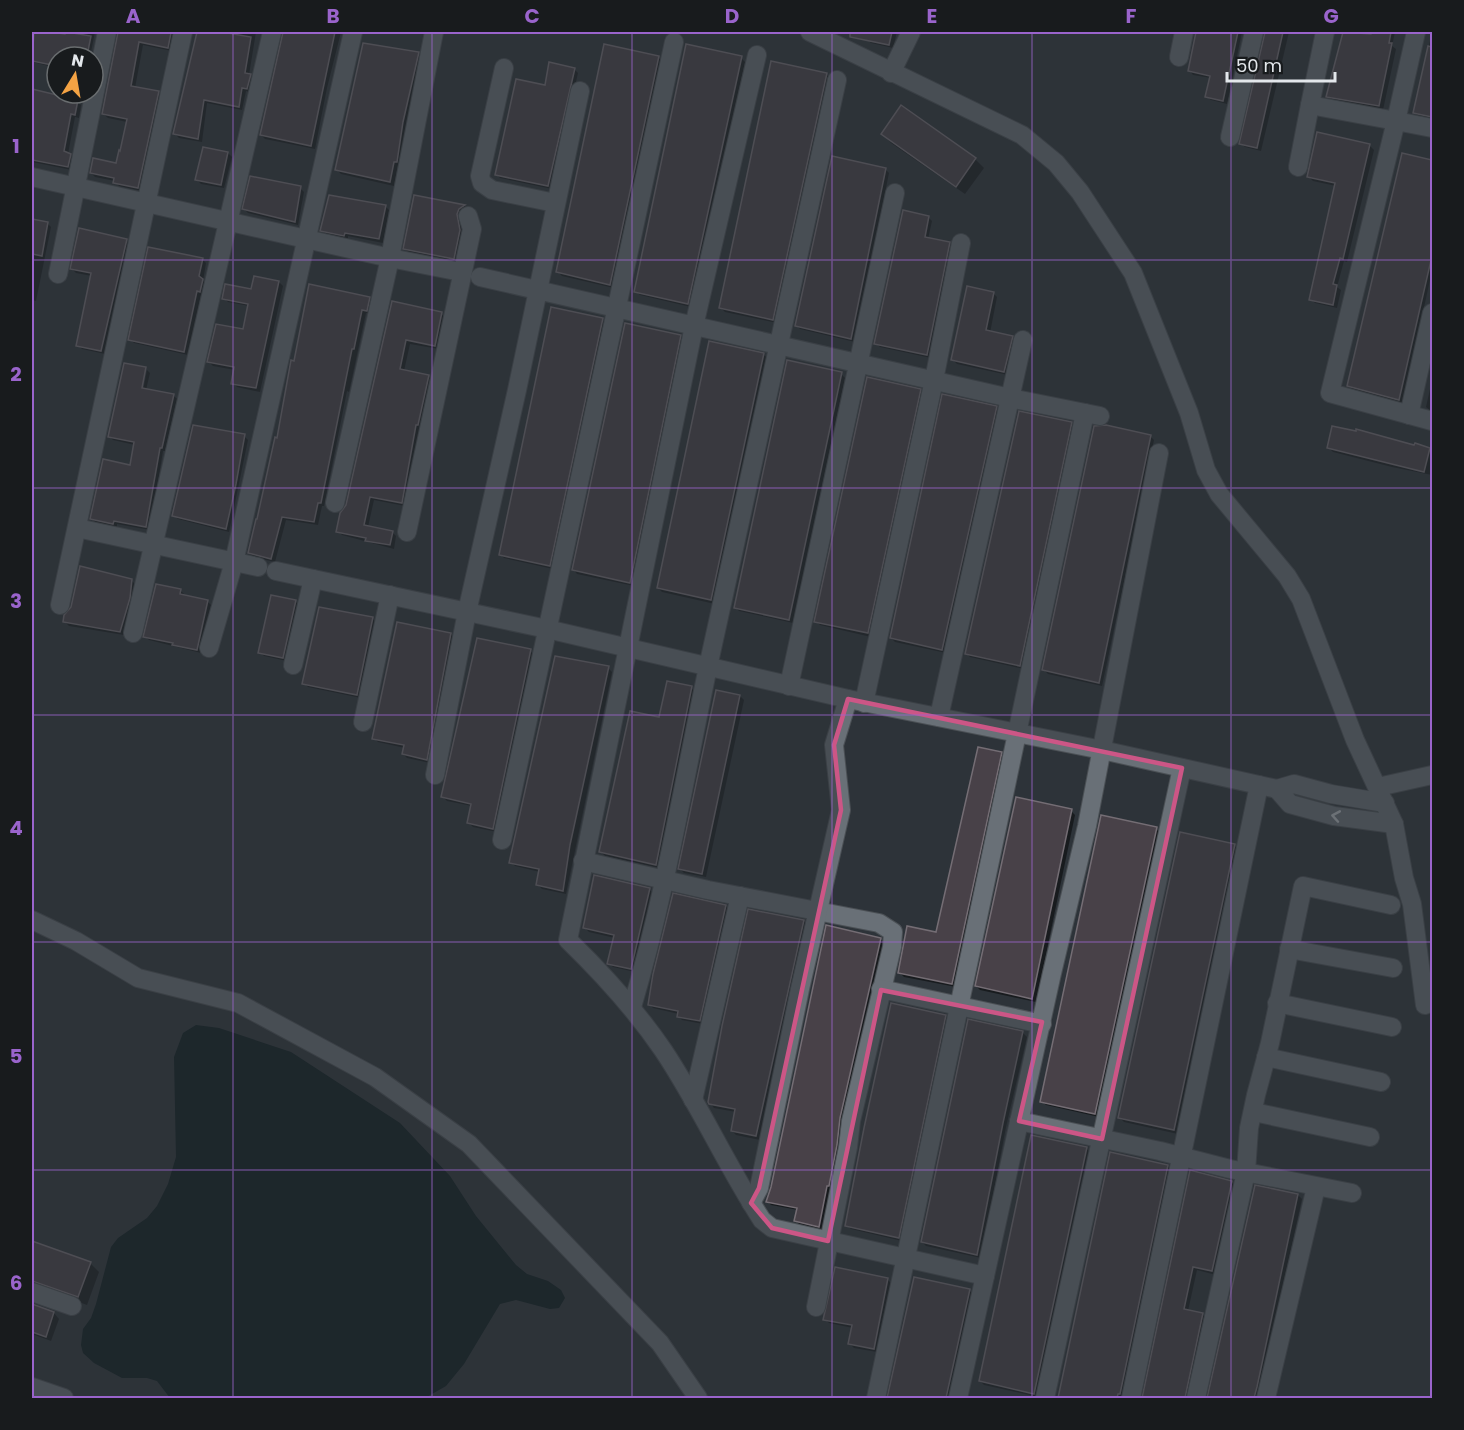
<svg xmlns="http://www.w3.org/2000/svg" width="1464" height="1430" font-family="Poppins,sans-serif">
<rect width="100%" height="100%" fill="#2d3339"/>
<path fill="#09191b" d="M196,1025L219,1028L291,1052L400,1123L450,1176L476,1216L516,1265L527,1274L548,1281L561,1290L565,1298L559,1308L550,1309L516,1300L500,1304L464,1364L446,1386L425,1398H170L157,1381L147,1378H122L94,1363L83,1353L81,1345L83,1329L91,1318L96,1304L111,1247L118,1238L147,1218L157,1206L168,1184L176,1157L174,1057L183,1033Z"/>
<g fill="#0007">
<path d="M36,32H95L90,57H57V93H81L79,103L81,105L79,118L75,117L68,154L74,159L72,170L32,162V91L52,95L57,68L32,62V47Z"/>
<path d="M119,32H177L172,51L143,45L135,88L158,93L162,97L142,191L119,186L115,181L95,177L91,173L117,165L127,122L108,118L103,114Z"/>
<path d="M195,32H266L265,34L256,32L249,75L254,79L251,92L246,91L242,110L207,103L202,142L179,138L175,134L197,37Z"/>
<path d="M284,32H341L327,88L315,149L265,139L261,135Z"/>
<path d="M864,32H897L893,48L871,43L867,39L868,33Z"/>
<path d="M1198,32H1242L1227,104L1211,100L1207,96L1211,78L1193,75L1189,70Z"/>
<path d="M1267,32H1289L1261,151L1245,147L1241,143Z"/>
<path d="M1345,32H1395L1392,46L1396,49L1383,110L1332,100L1328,96Z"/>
<path d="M1432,32V119L1418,116L1414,112Z"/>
<path d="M605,46L659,58L663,62L614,288L562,276L558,272Z"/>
<path d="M418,53L422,57L406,126L401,165H398L394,186L341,174L337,170Z"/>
<path d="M741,58L745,62L691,307L640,295L636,291Z"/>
<path d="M574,69L578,73L552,189L500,178L496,174Z"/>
<path d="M826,74L830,78L777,323L725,312L721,308Z"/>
<path d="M883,134L975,159L984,168L965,194L891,143Z"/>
<path d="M1370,146L1374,150L1347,262L1344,261L1337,287L1341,290L1337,308L1315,303L1311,299L1336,186L1313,181L1309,177Z"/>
<path d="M228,153L232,157L224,188L201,184L197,180Z"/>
<path d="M1432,157V271L1403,403L1353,390L1348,385Z"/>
<path d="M885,169L889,173L855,342L800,329L796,325Z"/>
<path d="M300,188L304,192L298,225L248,213L244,209Z"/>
<path d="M415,196L465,206L468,209L460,219L464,234L457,262L409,253L405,249Z"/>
<path d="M385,206L389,210L383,243L348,236V239L326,234L322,230Z"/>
<path d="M928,217L932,221L928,239L949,243L953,247L931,358L880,347L876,343Z"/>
<path d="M32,220L47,223L51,227L36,301L32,300Z"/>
<path d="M126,241L130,245L105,354L82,349L78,345L92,276L76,273L72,269Z"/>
<path d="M202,259L206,263L203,281L207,285L204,295H201L188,355L134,343L130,339Z"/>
<path d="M279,282L283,286L260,392L237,387L233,383L235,370L213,366L209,362L244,331L249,306L228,302L224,298Z"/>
<path d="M993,293L997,297L990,333L1012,337L1016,341L1008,375L957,364L953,360Z"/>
<path d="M369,298L373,302L370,314L366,313L349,392L347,391L324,506H322L318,525L286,520L275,562L253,557L249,553L278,439L295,363Z"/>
<path d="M393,303L441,314L446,318L439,349L410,344L404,371L428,376L432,380L422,428H420L405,506L374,500L368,527L392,532L396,536L394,549L342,535L338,531L347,506Z"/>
<path d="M602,320L606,324L553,569L504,558L500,554Z"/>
<path d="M680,336L684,340L634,586L577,574L573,569Z"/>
<path d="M710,343L764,355L768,359L715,604L662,592L658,588Z"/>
<path d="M125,364L147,369H144L139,395L142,396L147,370L150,373L146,390L173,395L177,399L165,451H163L150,530L117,524V527L96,523L92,519L104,461L131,467L135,445L113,440L109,436Z"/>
<path d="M841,374L845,378L793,623L739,611L735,607Z"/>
<path d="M1432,380V412L1426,407Z"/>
<path d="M920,390L924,395L871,637L820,625L816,621Z"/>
<path d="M996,408L1000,412L946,653L895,642L891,638Z"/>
<path d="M1071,423L1075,427L1024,669L970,657L966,653Z"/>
<path d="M244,436L248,440L229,532L178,519L174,515Z"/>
<path d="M1150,436L1154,440L1102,686L1048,674L1044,670Z"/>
<path d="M1416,445L1432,449V475L1392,467L1333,452L1329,448L1415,447Z"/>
<path d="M131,580L135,584L124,635L69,626L65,622Z"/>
<path d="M180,590L184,594V597L207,601L211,605L201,653L149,640L145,636Z"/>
<path d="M295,601L299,605L287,661L264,656L260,652Z"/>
<path d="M373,619L377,623L361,698L308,687L304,683Z"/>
<path d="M451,634L455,638L430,763L407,758L403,754L405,748L378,742L374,738Z"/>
<path d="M530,651L534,655L497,832L473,827L469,823L472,806L447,801L443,797Z"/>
<path d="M608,668L612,672L566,894L542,889L538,885L540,872L515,866L511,862Z"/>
<path d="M691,688L695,692L660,868L605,856L601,852L661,719Z"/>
<path d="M740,696L744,700L706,877L684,873L680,869Z"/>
<path d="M1001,753L1005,757L956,987L904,977L900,973L937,934Z"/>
<path d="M1071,811L1075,815L1036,1002L980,990L976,986Z"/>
<path d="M1156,829L1160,833L1099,1117L1046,1105L1042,1101Z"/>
<path d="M1234,845L1238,850L1178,1134L1124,1122L1120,1118Z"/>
<path d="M596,877L650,890L654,894L635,972L613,967L609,963L615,938L589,932L585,928Z"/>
<path d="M726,906L730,910L703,1024L682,1020L678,1016L679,1014L653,1008L649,1004Z"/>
<path d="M804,921L808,925L760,1140L736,1135L732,1131L736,1112L714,1108L710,1103Z"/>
<path d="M880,939L884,943L843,1123L823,1230L800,1225L796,1221L798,1210L771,1205L767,1201Z"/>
<path d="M945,1016L949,1020L902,1241L851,1229L847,1225Z"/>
<path d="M1023,1033L1027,1037L1006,1127L981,1258L926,1246L922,1242Z"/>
<path d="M1086,1148L1090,1152L1038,1397L984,1385L980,1381Z"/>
<path d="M1167,1166L1171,1170L1124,1398H1061Z"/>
<path d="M1191,1172L1232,1182L1236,1186L1216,1275L1197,1270L1188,1311L1202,1314L1207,1319L1189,1398H1144Z"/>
<path d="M1256,1187L1298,1195L1302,1199L1258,1398H1209Z"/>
<path d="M32,1242L90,1263L99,1272L87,1305L46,1290L32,1289Z"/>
<path d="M887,1279L891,1283L877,1352L854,1348L850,1344L853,1328L829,1323L825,1319Z"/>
<path d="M915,1279L969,1290L973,1294L950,1398H888Z"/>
<path d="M32,1305L54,1313L59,1319L51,1341L32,1334Z"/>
</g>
<g fill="#484148" stroke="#746d74" stroke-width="1.5">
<path d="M34,32H50L65,34L67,32L91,36L88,51H86L85,57H57V66L32,61Z"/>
<path d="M118,32L171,33L168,48L139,42L131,86L159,91L138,188L113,183L114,178L90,173L93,158L116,163L119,150L120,151L127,119L102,114Z"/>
<path d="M197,32H222L251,37L245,73L251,74L247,89L242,88L239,107L204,100L198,139L173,134Z"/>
<path d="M283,32H335L311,146L260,135Z"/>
<path d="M850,32H892L889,45L850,37Z"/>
<path d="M1196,32H1238L1223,101L1205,97L1210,76L1188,71Z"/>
<path d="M1265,32H1283L1257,148L1239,144Z"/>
<path d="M1343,32L1371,34L1372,32H1391L1389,43H1392L1379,106L1326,97Z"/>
<path d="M363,43L419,52L403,122L397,162H394L390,182L335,170Z"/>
<path d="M604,44L659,56L610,285L556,272Z"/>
<path d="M686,44L742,56L688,304L634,292Z"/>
<path d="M1428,46L1432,47V117L1413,113Z"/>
<path d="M771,61L827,73L773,320L719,308Z"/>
<path d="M549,62L575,68L548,186L495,175L516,79L545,85Z"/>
<path d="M32,89L78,100L75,115L71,114L64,151L71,154L68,167L32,160Z"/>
<path d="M901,105L976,158L956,187L881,134Z"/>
<path d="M1317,132L1370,144L1343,259L1340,258L1333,284L1337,285L1333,305L1309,300L1335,183L1307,177Z"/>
<path d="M203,147L228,152L221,185L195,180Z"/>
<path d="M1402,153L1432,160V256L1399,400L1347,386Z"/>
<path d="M832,156L886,168L851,339L795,326Z"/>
<path d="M250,176L301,186L295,222L242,209Z"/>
<path d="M329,195L386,205L379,239L345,233L344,236L320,231Z"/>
<path d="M414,195L465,205L459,209L457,214L460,230L454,259L403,249Z"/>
<path d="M903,210L929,216L925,237L950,242L927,355L874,344Z"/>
<path d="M32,219L48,222L42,256L32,254Z"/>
<path d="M79,228L127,239L101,351L76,346L91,273L70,269Z"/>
<path d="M148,247L203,258L199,276L203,279L200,292L197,291L184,352L128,340Z"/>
<path d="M254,276L279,281L256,388L231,384L234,367L207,362L216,324L243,329L248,304L222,299L225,284L251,289Z"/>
<path d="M309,284L370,297L367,311L362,310L354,349H352L321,503H318L314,522L282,517L271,559L248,553L256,519H257L275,437L277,438L291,360L294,361Z"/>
<path d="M967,286L994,292L986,330L1013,336L1004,372L951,360Z"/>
<path d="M392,301L442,312L435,346L406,340L400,369L429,375L418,425H416L402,503L370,497L364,525L393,531L390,545L365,541L366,538L336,532L340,513L346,505Z"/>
<path d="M551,307L603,318L550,566L499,555Z"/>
<path d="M625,323L681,335L630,583L572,570Z"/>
<path d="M709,341L764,353L711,600L657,588Z"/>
<path d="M787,360L842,372L789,620L734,608Z"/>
<path d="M124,363L146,367L142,388L174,394L162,448H160L146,527L114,521L113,524L90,519L103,459L130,465L134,442L108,437Z"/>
<path d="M867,377L921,389L868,633L814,622Z"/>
<path d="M942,394L997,406L942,650L890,638Z"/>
<path d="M1019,411L1072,422L1020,666L965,654Z"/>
<path d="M193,425L245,434L236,484L226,529L172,516Z"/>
<path d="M1106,425L1151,435L1099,683L1042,670L1094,426Z"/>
<path d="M1332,426L1356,431V429L1414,445L1415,443L1430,448L1424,472L1327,448Z"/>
<path d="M80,566L132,579L130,598L120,632L63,622L64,615L71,607Z"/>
<path d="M156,584L181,589L180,594L208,600L197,650L172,645L173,643L143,637Z"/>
<path d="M271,595L296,600L283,658L258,653Z"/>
<path d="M319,607L373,617L357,695L302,684Z"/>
<path d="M397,622L451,633L427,760L402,754L404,745L372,739Z"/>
<path d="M477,638L531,649L493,829L467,823L471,804L441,797Z"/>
<path d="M555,656L609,666L570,845L563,891L536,885L539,869L509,863Z"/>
<path d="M667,681L692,686L656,865L599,852L630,711L659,717Z"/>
<path d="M716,690L740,695L702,874L678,869Z"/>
<path d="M978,747L1002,752L952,984L898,973L907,926L936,932Z"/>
<path d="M1016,797L1072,809L1032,999L975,986Z"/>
<path d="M1101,815L1157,827L1095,1114L1040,1102Z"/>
<path d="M1180,832L1235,844L1174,1130L1118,1118Z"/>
<path d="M594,875L650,888L631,969L607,964L614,935L583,928Z"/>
<path d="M673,893L726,905L700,1021L677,1017L678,1011L648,1005L653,974Z"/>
<path d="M748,909L804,920L756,1136L731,1131L735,1109L709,1104L708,1102L722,1026Z"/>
<path d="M826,925L881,938L840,1118L837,1145L829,1186H827L819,1227L794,1221L797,1208L766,1202L771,1187Z"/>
<path d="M891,1003L946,1015L899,1238L845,1226L864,1128Z"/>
<path d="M968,1019L1023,1031L1003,1123L977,1255L921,1242Z"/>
<path d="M1031,1135L1087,1147L1034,1394L979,1381Z"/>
<path d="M1110,1152L1168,1165L1120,1394H1118L1117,1398H1058Z"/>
<path d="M1190,1170L1232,1181L1212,1271L1193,1267L1184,1309L1203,1313L1185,1398H1142Z"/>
<path d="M1255,1185L1298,1194L1257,1387L1254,1398H1207Z"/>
<path d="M32,1241L91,1262L78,1297L32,1281Z"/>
<path d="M835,1267L888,1278L874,1349L848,1344L852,1325L823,1320Z"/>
<path d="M914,1277L970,1289L946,1398H887Z"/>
<path d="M32,1304L54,1312L46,1337L32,1332Z"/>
</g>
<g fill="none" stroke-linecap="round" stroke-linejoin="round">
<defs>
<g id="minor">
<path d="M810,32L1022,135L1056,163L1080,192L1133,273L1189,413L1206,470L1219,494L1287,576L1301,599L1355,740L1394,824L1404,878L1412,904L1425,1005"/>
<path d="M1325,32L1310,105L1396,121L1416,32"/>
<path d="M757,55L694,326L568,940C603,974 635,1009 663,1050C700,1105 726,1165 762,1220L772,1228L985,1276"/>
<path d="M1179,57L1184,32"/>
<path d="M504,68L480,176L482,183L492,190L555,203"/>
<path d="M891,73L911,32"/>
<path d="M1432,128L1396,121L1330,393L1432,421"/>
<path d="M1230,137L1254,32"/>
<path d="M1298,167L1310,105"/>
<path d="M32,177L390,258L461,272"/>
<path d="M58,274L107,32"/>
<path d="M480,277L1010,398L1100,416"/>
<path d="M1409,415L1432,313"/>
<path d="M335,503L390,258L434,32"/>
<path d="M77,528L258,567"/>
<path d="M407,532L472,229L468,216"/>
<path d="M276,571L547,629L848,699L1102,750L1277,789"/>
<path d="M60,605L183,32"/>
<path d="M133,633L272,32"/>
<path d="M209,648L234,562L353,32"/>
<path d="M293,665L313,579"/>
<path d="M789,686L895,193"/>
<path d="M864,703L934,380L961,243"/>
<path d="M939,717L1023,340"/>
<path d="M363,722L390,595"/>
<path d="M435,775L467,612L517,390L580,91"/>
<path d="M1378,787L1432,775"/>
<path d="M1385,803L1331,794L1294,784L1277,789L1290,804L1334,816L1394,824"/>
<path d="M502,840L674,42"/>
<path d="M583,861L708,890L879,923L893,932L892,947L851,1121L848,1147L816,1307"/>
<path d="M32,920L76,941L138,978L238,1003L375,1077L469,1144L660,1343L698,1398"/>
<path d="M1289,949L1393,968"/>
<path d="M881,989L1042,1024"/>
<path d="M1277,1003L1392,1027"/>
<path d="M632,1007C665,896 684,781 708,667C750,471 795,276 837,80"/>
<path d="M1266,1057L1381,1082"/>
<path d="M693,1100L740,896"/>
<path d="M1254,1112L1370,1137"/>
<path d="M1019,1121L1160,1151L1230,1169L1352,1193"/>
<path d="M751,1203L759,1188L800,989L841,810L834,745L848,699"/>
<path d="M32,1292L72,1306"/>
<path d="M32,1387L64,1398"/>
<path d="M876,1398L1085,413"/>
<path d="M958,1398L1052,973L1087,826L1159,453"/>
<path d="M1045,1398L1182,768"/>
<path d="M1131,1398L1259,785"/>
<path d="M1196,1398L1246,1172L1249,1128L1256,1095L1270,1043L1303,886L1391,905"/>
<path d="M1266,1398L1316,1187"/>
</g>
</defs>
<use href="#minor" stroke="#4b5055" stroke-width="20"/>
<use href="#minor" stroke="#697077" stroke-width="18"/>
</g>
<defs><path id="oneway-chevron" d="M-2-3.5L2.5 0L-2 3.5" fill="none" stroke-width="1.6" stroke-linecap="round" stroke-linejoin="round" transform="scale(1.5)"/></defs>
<use stroke="#b8bdc2" href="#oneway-chevron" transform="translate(1336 816) rotate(-170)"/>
<path d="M0 0H1464V1430H0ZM848,699L1182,768L1102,1139L1019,1121L1042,1022L881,990L828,1241L772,1228L751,1203L759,1188L841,810L834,745Z" fill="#2d3339" fill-opacity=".55" fill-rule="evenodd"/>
<path fill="none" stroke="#cc5686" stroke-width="4.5" stroke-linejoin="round" d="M848,699L1182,768L1102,1139L1019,1121L1042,1022L881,990L828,1241L772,1228L751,1203L759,1188L841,810L834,745Z"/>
<path fill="none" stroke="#9a64cc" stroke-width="1.5" stroke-opacity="0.55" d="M233,32V1398M432,32V1398M632,32V1398M832,32V1398M1032,32V1398M1231,32V1398M32,260H1432M32,488H1432M32,715H1432M32,942H1432M32,1170H1432"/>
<rect width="1464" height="1430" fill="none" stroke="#181b1d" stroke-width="66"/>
<g transform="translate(75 75) rotate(11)"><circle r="28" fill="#181b1d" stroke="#696d6f" stroke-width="1.5"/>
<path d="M0-4.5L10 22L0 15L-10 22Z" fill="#f4a344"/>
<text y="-9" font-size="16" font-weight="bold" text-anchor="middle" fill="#e3e7eb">N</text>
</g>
<path d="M1227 72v9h108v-9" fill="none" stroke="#e3e7eb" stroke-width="3"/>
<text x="1236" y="72" font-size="18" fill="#e3e7eb" stroke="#181b1d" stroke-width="4.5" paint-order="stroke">50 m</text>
<rect x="33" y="33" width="1398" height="1364" fill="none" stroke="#9a64cc" stroke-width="2"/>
<g font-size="20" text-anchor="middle" font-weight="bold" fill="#9a64cc">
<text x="133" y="23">A</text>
<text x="333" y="23">B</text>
<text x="532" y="23">C</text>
<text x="732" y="23">D</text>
<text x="932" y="23">E</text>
<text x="1131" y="23">F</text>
<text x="1331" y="23">G</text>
<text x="16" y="153">1</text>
<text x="16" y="381">2</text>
<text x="16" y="608">3</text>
<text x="16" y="835">4</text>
<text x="16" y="1063">5</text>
<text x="16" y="1290">6</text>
</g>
</svg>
